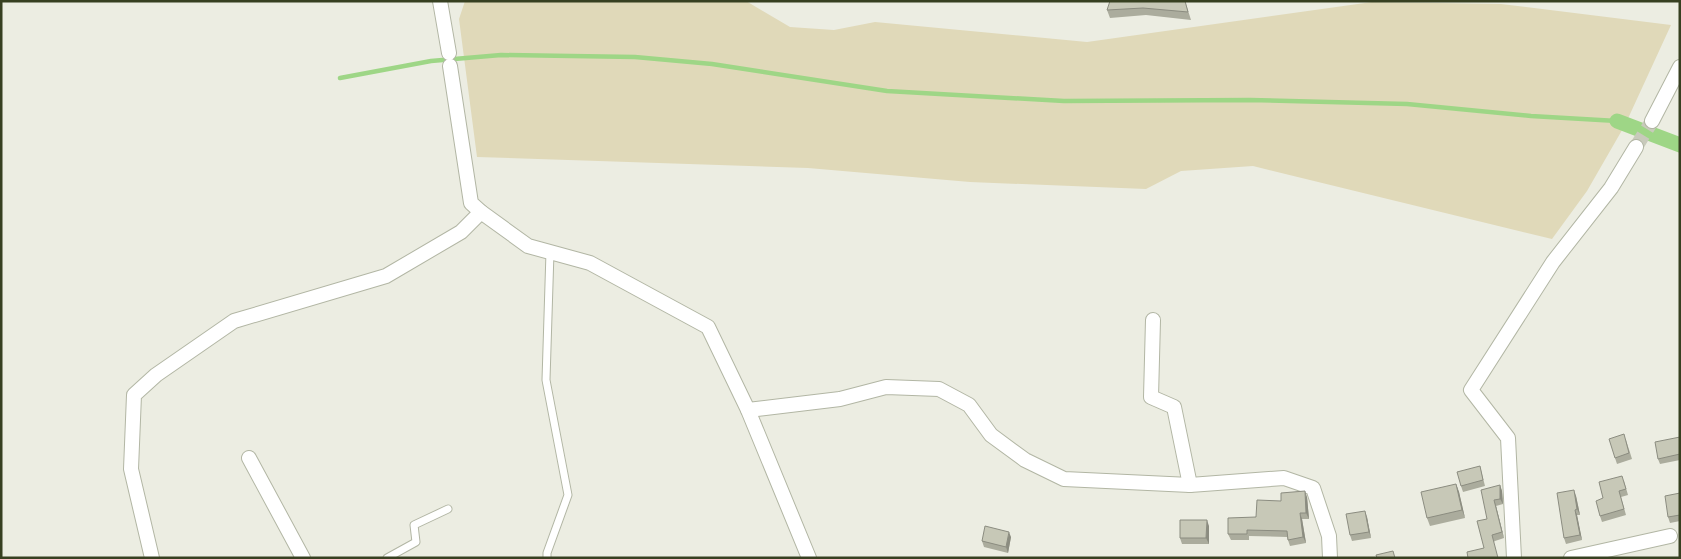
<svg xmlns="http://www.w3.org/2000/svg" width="1681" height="559" font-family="'Noto Sans',sans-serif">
<rect width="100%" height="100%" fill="#ecede2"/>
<path fill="#e0d9b9" d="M465,1H746L790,27L834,30L875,22L1087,42L1372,2L1501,4L1671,25L1625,125L1587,191L1552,239L1253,166L1181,171L1146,189L970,182L808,168L477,157L459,19Z"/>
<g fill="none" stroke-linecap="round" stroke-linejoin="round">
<path stroke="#9ed686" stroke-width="4.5" d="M340,78L431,61L501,55L635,57L712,64L887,91L1064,101L1250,100L1407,104L1531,116L1617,121"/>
<path stroke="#9ed686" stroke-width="15" d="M1617,121L1680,145"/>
<path stroke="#c8cabb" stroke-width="14" stroke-dasharray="14 7" stroke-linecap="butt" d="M1636,147L1652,121"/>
<defs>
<g id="lane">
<path d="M387,558L416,542L414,525L448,509"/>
<path d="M547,558V553L568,495L546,380L550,252"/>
</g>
<g id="street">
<path d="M440,1L449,53"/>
<path d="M450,66L471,203L481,212L528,246L590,263L708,327L748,410L809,558"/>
<path d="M1652,121L1680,67"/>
<path d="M1153,320L1151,397L1174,407L1190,485"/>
<path d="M748,410L840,399L886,387L939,389L969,405L991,435L1025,460L1064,479L1190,485L1284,478L1313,488L1329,536L1330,558"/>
<path d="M249,458L303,558"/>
<path d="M152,558L131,469L134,395L156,375L234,321L386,276L461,232L481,212"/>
<path d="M1514,558L1508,438L1471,390L1553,262L1611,188L1636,147"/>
<path d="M1571,558L1670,536"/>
</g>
</defs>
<use href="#lane" stroke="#b2b6a4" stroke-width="9"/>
<use href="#street" stroke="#b2b6a4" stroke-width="16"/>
<use href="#lane" stroke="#fff" stroke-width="7"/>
<use href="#street" stroke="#fff" stroke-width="14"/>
</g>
<g fill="#abac9d">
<path d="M1185,1L1191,20L1146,15L1110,18L1107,10Z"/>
<path d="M1680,437V460L1660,464L1658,459Z"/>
<path d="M1626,440L1632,459L1617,464L1615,458Z"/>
<path d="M1480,466L1485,486L1463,492L1461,486Z"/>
<path d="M1624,481L1628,495L1621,497L1626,515L1602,522L1600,516Z"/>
<path d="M1456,484L1459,492L1465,518L1430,526L1427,518Z"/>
<path d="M1500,485L1502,491L1503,504L1496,506L1504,538L1495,541L1484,548L1487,519Z"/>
<path d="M1680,493V521L1670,523L1668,517Z"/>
<path d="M1576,496L1580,515H1577L1582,540L1566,544L1564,538Z"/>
<path d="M1307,497L1309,519H1302L1306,543L1290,546L1287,537L1249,536V540H1231L1228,534L1281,501Z"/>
<path d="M1367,517L1371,538L1352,541L1350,535Z"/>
<path d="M1209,526V544H1182L1180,538Z"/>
<path d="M1011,537L1008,553L984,547L982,541Z"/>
</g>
<g fill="#8b8c80">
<path d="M1456,484L1459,492L1465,518L1462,510Z"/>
<path d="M1500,485L1502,491L1503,504L1500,499Z"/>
<path d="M1574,490L1576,496L1580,515L1577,509Z"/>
<path d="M1305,491L1307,497L1309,519L1306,513Z"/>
<path d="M1494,500L1496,506L1504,538L1502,532Z"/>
<path d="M1575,510L1577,515L1582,540L1580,535Z"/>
<path d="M1365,511L1367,517L1371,538L1369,532Z"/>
<path d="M1300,513L1302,519L1306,543L1303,537Z"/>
<path d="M1207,520L1209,526V544L1206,538Z"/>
<path d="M1009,532L1011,537L1008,553L1006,547Z"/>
</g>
<g fill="#c7c8b7" stroke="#8b8c80">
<path d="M1110,1H1185L1188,12L1143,8L1107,10Z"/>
<path d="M1624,434L1629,453L1615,458L1609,439Z"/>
<path d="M1680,437V454L1658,459L1655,442Z"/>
<path d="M1480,466L1483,480L1461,486L1457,472Z"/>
<path d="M1622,476L1626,489L1619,491L1624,509L1600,516L1596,501L1603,498L1599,482Z"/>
<path d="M1456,484L1462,510L1427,518L1421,492Z"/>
<path d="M1500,485V499L1494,500L1502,532L1492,535L1498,558H1468L1467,552L1484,548L1477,521L1487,519L1481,490Z"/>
<path d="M1574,490L1577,509L1575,510L1580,535L1564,538L1557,493Z"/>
<path d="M1305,491L1306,513H1300L1303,537L1288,540L1287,531L1247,530V534H1228V518L1256,517L1257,500L1281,501V493Z"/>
<path d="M1680,493V515L1668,517L1665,496Z"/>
<path d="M1365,511L1369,532L1350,535L1346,514Z"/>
<path d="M1180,520H1207L1206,538H1180Z"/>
<path d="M985,526L1009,532L1006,547L982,541Z"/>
<path d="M1393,551L1395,558H1377L1376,555Z"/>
</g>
<rect width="1681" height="559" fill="none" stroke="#374021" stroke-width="5"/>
</svg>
